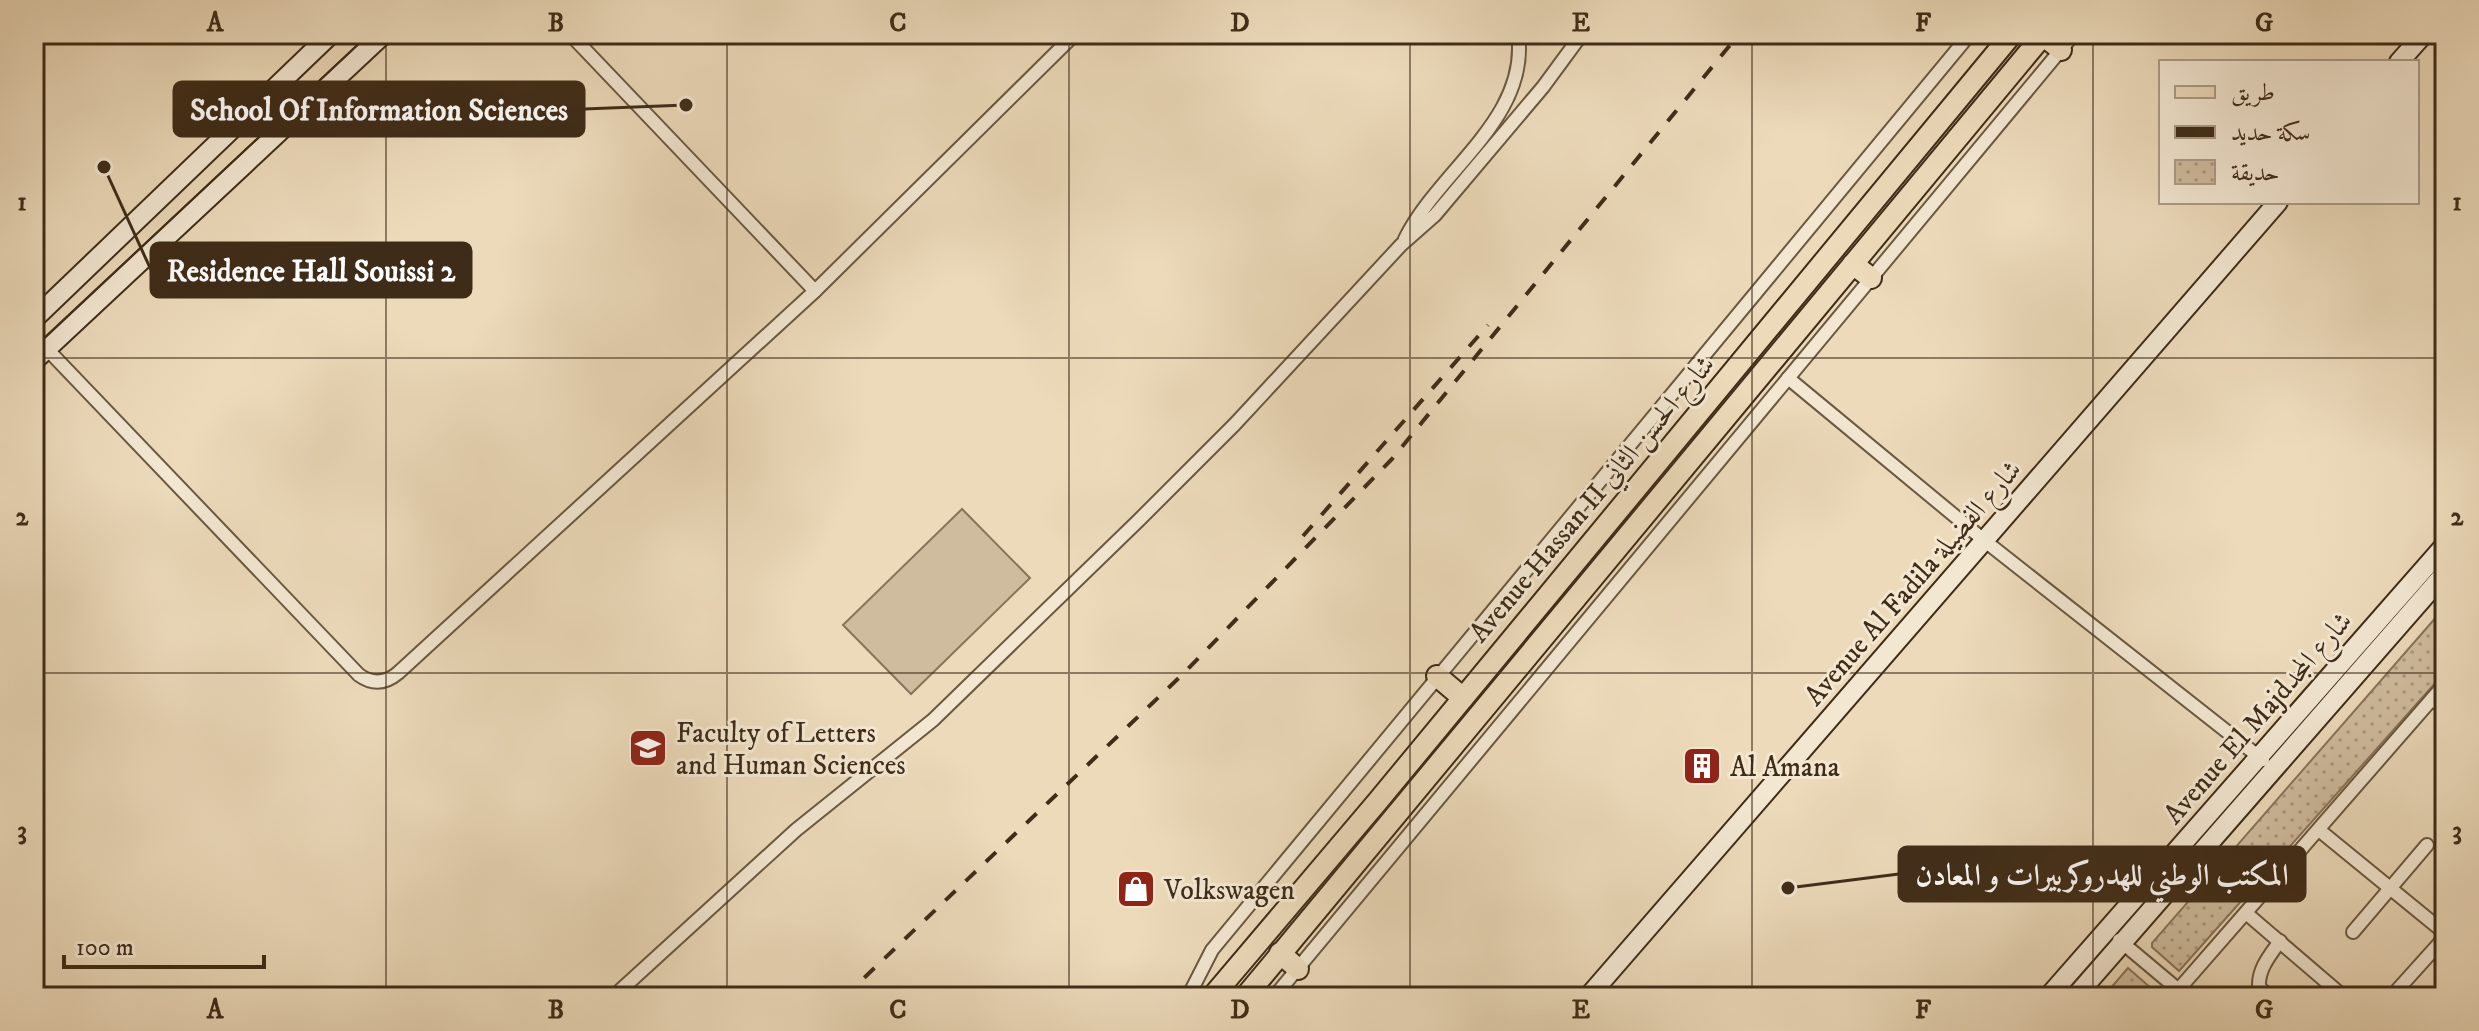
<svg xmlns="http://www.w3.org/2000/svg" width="2479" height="1031" font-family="'IM FELL DW Pica',Amiri,serif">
<defs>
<pattern id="park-dots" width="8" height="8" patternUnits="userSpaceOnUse" patternTransform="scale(2)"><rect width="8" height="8" fill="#cfbc9e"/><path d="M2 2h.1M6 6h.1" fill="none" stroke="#a99980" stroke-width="1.8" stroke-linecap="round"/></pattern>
</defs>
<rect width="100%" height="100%" fill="#ecdaba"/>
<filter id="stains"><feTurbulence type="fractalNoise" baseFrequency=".0025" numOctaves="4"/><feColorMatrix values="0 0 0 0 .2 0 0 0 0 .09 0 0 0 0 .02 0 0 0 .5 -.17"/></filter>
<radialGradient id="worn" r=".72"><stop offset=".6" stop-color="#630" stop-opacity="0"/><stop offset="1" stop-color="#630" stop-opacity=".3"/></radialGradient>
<g fill="url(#park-dots)" stroke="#87745b" stroke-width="2">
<path d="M2445,607V672L2179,971L2152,947V943Z"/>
<path d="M2128,968L2159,995L2157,997H2103Z"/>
</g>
<path fill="#cfbc9e" stroke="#87745b" stroke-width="2" d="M962,509L1030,578L911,694L843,625Z"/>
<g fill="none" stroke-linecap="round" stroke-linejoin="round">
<defs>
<g id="street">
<path d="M570,34L815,291"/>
<path d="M1405,239C1439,170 1530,118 1518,34"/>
<path d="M47,349L359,675C373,685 386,683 398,673L815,291L1075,34"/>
<path d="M1788,378L1985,541L2263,760"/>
<path d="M2432,699L2445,709"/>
<path d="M2319,830L2445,933"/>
<path d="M2246,913L2344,997"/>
<path d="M2353,932L2427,845"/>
<path d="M2119,940L2187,997"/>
<path d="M613,997L796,830L933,720L1139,520L1235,424L1401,245L1435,215L1543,87L1582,34"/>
<path d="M1188,997L1212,950L1970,34"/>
<path d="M1274,997L2074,34"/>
<path d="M2172,997L2445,684"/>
<path d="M2269,997L2259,987C2258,969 2270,955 2280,941"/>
<path d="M2391,997L2445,937"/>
</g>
<g id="secondary">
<path d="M2399,62L2424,34"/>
<path d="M34,319L331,34"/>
<path d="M34,361L384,34"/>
<path d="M1588,997L2278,202"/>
<path d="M2048,997L2445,545"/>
<path d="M2075,997L2445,573"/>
</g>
<g id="primary">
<path d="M2043,35L2061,50"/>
<path d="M1853,264L1871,278"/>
<path d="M1437,676L1463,698"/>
<path d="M1280,953L1298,969"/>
<path d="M1212,997L1378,801L2012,34"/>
<path d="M1245,997L2044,34"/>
</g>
</defs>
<use href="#street" stroke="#6a5840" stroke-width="16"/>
<use href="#secondary" stroke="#3f2c18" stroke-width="22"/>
<use href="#primary" stroke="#3f2c18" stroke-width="24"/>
<use href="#street" stroke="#f3e7d2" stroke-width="12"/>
<use href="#secondary" stroke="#f3e7d2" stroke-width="18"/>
<use href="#primary" stroke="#ecdaba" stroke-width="20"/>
<path stroke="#3f2c18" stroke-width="2" d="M34,348L369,34"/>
<g stroke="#3f2c18" stroke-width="4" stroke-dasharray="14 14" stroke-linecap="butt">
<path d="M1303,536L1488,325"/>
<path d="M844,997L1184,673L1392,459L1739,34"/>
</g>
</g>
<path fill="none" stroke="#3f2c18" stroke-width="2" stroke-opacity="0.55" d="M386,34V997M727,34V997M1069,34V997M1410,34V997M1752,34V997M2093,34V997M34,358H2445M34,673H2445"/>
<defs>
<symbol id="university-square" viewBox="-11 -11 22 22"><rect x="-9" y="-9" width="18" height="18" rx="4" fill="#8f2418" stroke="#f3e7d2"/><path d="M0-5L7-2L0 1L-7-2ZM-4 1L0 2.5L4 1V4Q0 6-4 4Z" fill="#fff"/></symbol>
<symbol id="building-square" viewBox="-11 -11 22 22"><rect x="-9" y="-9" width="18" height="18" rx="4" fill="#8f2418" stroke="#f3e7d2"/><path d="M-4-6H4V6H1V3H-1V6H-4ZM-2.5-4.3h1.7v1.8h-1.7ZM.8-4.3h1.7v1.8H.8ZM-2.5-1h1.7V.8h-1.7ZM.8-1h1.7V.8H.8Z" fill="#fff"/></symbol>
<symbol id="shop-square" viewBox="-11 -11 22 22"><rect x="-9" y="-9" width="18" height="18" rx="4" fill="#8f2418" stroke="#f3e7d2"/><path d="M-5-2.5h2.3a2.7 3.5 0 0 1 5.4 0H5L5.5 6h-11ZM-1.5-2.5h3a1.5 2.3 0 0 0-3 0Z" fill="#fff"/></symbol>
</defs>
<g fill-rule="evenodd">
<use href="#university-square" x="626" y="726" width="44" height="44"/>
<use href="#building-square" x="1680" y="744" width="44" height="44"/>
<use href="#shop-square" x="1114" y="867" width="44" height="44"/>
</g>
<g text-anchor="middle" stroke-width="6" stroke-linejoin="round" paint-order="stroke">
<g font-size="28" fill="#3f2c18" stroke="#f3e7d2">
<text transform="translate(1591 498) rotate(-50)" y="10">Avenue Hassan II شارع الحسن الثاني</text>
<text transform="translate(1912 582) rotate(-49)" y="10">Avenue Al Fadila شارع الفضيلة</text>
<text transform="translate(2257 717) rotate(-49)" y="10">Avenue El Majdشارع المجد</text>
</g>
<g font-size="28" fill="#3f2c18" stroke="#f3e7d2" text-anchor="start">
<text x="676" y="742">Faculty of Letters<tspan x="676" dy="32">and Human Sciences</tspan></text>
<text x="1730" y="776">Al Amana</text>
<text x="1164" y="899">Volkswagen</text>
</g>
</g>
<path fill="none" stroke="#3f2c18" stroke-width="3" d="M686 105L584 109M104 167L151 270M1788 888L1899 874"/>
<g fill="#3f2c18" stroke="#f3e7d2" stroke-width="3">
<circle cx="686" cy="105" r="8"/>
<circle cx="104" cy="167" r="8"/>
<circle cx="1788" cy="888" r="8"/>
</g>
<g fill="#3f2c18" stroke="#3f2c18" stroke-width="3">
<rect x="174" y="82" width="410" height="54" rx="8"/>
<rect x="151" y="243" width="320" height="54" rx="8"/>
<rect x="1899" y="847" width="406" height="54" rx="8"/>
</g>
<g font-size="30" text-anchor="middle" font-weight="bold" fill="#fff">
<text x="379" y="120">School Of Information Sciences</text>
<text x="311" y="281">Residence Hall Souissi 2</text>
<text x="2102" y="885">المكتب الوطني للهدروكربيرات و المعادن</text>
</g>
<rect width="2479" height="1031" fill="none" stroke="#ecdaba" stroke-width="88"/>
<rect x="2159" y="60" width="260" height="144" fill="#f3e7d2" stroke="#ab9c88" stroke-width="2"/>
<rect x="2175" y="86" width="40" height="12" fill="#ecdaba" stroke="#ab9c88" stroke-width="2"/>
<text x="2231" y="100" font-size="24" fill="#3f2c18">طريق</text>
<rect x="2175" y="126" width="40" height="12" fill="#3f2c18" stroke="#ab9c88" stroke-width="2"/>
<text x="2231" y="140" font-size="24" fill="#3f2c18">سكة حديد</text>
<rect x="2175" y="160" width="40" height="24" fill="url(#park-dots)" stroke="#ab9c88" stroke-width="2"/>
<text x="2231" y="180" font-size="24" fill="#3f2c18">حديقة</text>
<path d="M64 955v12h200v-12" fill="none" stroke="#3f2c18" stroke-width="4"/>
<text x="76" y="955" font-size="24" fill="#3f2c18" stroke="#f3e7d2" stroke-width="6" paint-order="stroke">100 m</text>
<rect x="44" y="44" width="2391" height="943" fill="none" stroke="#3f2c18" stroke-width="3"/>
<g font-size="26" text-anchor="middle" font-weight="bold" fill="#3f2c18">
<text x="215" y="31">A</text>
<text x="556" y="31">B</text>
<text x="898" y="31">C</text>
<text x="1240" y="31">D</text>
<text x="1581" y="31">E</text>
<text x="1923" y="31">F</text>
<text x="2264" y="31">G</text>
<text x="22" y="210">1</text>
<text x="2457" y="210">1</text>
<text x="22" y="525">2</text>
<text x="2457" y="525">2</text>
<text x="22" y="839">3</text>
<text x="2457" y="839">3</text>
<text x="215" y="1018">A</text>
<text x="556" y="1018">B</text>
<text x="898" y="1018">C</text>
<text x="1240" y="1018">D</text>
<text x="1581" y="1018">E</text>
<text x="1923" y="1018">F</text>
<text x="2264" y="1018">G</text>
</g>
<rect width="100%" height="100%" filter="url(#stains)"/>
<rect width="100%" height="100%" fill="url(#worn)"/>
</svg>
